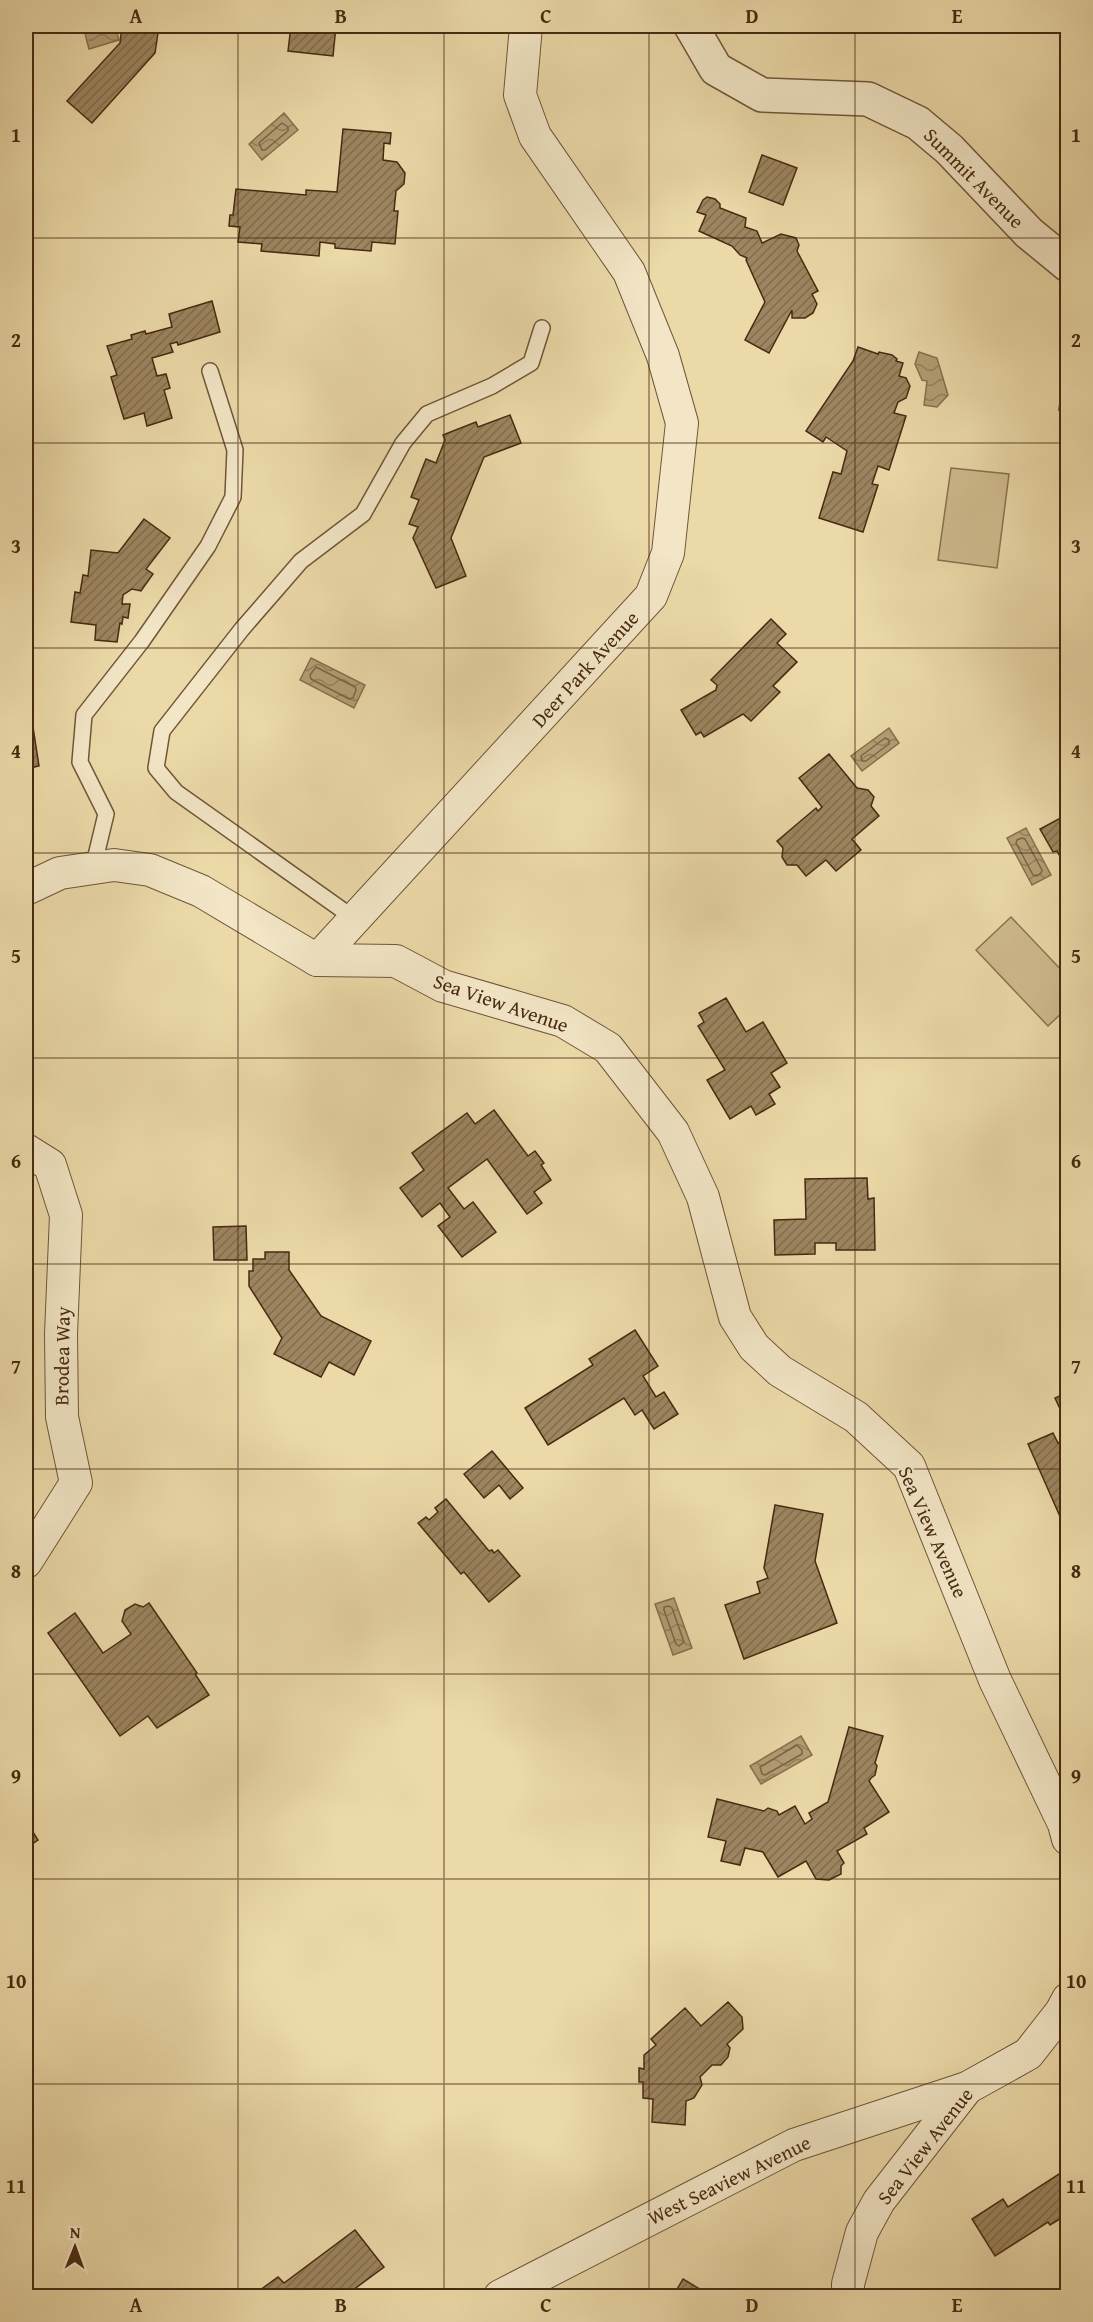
<svg xmlns="http://www.w3.org/2000/svg" width="1093" height="2322" font-family="'Gentium Book Plus',serif">
<defs>
<pattern id="water-waves" width="16" height="10" patternUnits="userSpaceOnUse" patternTransform="scale(1.5)"><rect width="16" height="10" fill="#b39e74"/><path d="M0 5q4-4 8 0t8 0" fill="none" stroke="#93815e"/></pattern>
<pattern id="building-hatch" width="6" height="6" patternUnits="userSpaceOnUse" patternTransform="scale(1.5)"><rect width="6" height="6" fill="#9c855f"/><path d="M-1 1l2-2M0 6l6-6M5 7l2-2" fill="none" stroke="#816d4d"/></pattern>
</defs>
<rect width="100%" height="100%" fill="#ebd9a8"/>
<filter id="stains"><feTurbulence type="fractalNoise" baseFrequency=".00333" numOctaves="4"/><feColorMatrix values="0 0 0 0 .2 0 0 0 0 .09 0 0 0 0 .02 0 0 0 .5 -.17"/></filter>
<radialGradient id="worn" r=".72"><stop offset=".6" stop-color="#630" stop-opacity="0"/><stop offset="1" stop-color="#630" stop-opacity=".3"/></radialGradient>
<g fill="#cfbb8e" stroke="#8b724f" stroke-width="1.5">
<path d="M951,468L1009,474L997,568L938,560Z"/>
<path d="M1011,917L1067,976V1008L1048,1026L976,950Z"/>
</g>
<g fill="url(#water-waves)" stroke="#88704c" stroke-width="1.5">
<path d="M83,26H115L119,40L89,49Z"/>
<path d="M284,113L298,130L262,160L249,144Z"/>
<path d="M919,352L937,358L948,395L937,407L924,405L927,381L922,380L915,364Z"/>
<path d="M311,658L365,685L354,708L300,680Z"/>
<path d="M889,728L899,743L862,771L851,756Z"/>
<path d="M1026,828L1051,875L1032,885L1007,838Z"/>
<path d="M674,1598L692,1648L673,1655L655,1604Z"/>
<path d="M801,1736L812,1755L761,1784L750,1766Z"/>
</g>
<g fill="none" stroke-linecap="round" stroke-linejoin="round">
<g stroke="#7d6442" stroke-width="1.5">
<path d="M282,123L288,127V131L265,150H262L259,143Z"/>
<path d="M316,667L355,687L356,690L353,698L349,699L311,679L310,675Z"/>
<path d="M885,738L889,740V744L866,761H862L861,756Z"/>
<path d="M1022,838L1025,839L1042,870L1041,873L1037,876L1033,875L1016,843L1017,840Z"/>
<path d="M669,1606L672,1608L684,1642L679,1646L676,1644L664,1610V1607Z"/>
<path d="M797,1745L802,1750V1754L765,1775L762,1774L760,1767Z"/>
</g>
</g>
<g fill="url(#building-hatch)" stroke="#472a10" stroke-width="1.5">
<path d="M122,26H159L155,53L92,123L67,101L120,43Z"/>
<path d="M291,26H336L333,56L288,51Z"/>
<path d="M343,129L391,133L390,144L384,143L383,160L397,162L405,173L404,184L396,191L394,211H398L395,244L372,242L371,251L335,248V244L320,242L319,256L261,251L262,244L238,242L240,227L229,226L230,215H233L236,189L306,195V190L337,192Z"/>
<path d="M762,155L797,168L783,205L749,192Z"/>
<path d="M707,197L715,199L720,204V208L746,218L745,227L757,231L762,243L781,234L796,238L799,245L797,251L818,291L812,294L817,304L813,313L805,318H792V310L769,353L745,340L765,302L746,260L747,258L740,255L732,246L699,231L706,215L697,212L703,200Z"/>
<path d="M212,301L220,332L178,345L177,342L170,344L173,352L152,358L157,376L166,374L170,388L164,390L172,418L147,426L144,413L124,419L111,377L117,375L107,346L132,339L131,335L145,331L146,334L172,327L169,314Z"/>
<path d="M858,347L878,354L879,352L892,355L897,359L896,361L903,363L899,376L906,378L910,386L906,398L898,402L894,413L906,416L889,470L878,466L872,484L878,485L863,532L819,518L833,472L841,474L847,451L826,437L823,442L806,431L853,361Z"/>
<path d="M1063,376H1068V411L1059,410Z"/>
<path d="M510,415L521,443L484,457L451,538L466,576L436,588L413,538L418,527L409,524L419,500L411,497L426,459L436,463L445,440L443,435L476,422L478,427Z"/>
<path d="M144,519L170,538L146,569L153,574L141,591L132,589L123,595L122,604H130L128,618L123,617L122,624L120,623L117,642L95,640L96,625L71,622L75,592L80,593L83,575L88,576L91,550L118,553Z"/>
<path d="M771,619L786,634L777,643L797,662L773,686L780,692L751,721L743,714L704,737L701,732L696,735L681,710L716,690L717,685L711,680Z"/>
<path d="M33,727L39,766L26,769V728Z"/>
<path d="M829,754L857,788L868,790L874,797L871,806L879,816L852,839L861,850L836,871L826,860L806,876L797,865H787L782,857L783,848L777,841L816,808L818,811L822,807L799,778Z"/>
<path d="M1068,814V871L1057,851L1053,852L1040,829Z"/>
<path d="M726,998L746,1032L763,1022L787,1063L771,1073L780,1087L769,1094L775,1104L756,1115L751,1106L730,1119L707,1080L725,1070L698,1026L704,1022L699,1013Z"/>
<path d="M494,1110L528,1156L535,1151L544,1163L541,1165L551,1180L534,1192L542,1203L527,1214L487,1159L448,1188L464,1209L473,1202L496,1232L462,1257L438,1226L450,1217L440,1203L422,1217L400,1188L424,1170L412,1153L467,1113L475,1124Z"/>
<path d="M867,1178L868,1199L874,1198L875,1250H836V1243H815V1254L775,1255L774,1220L806,1219L805,1179Z"/>
<path d="M246,1226L247,1260H214L213,1227Z"/>
<path d="M265,1252H289V1270L321,1316L371,1341L354,1375L329,1362L321,1377L274,1354L282,1338L249,1286V1271H253V1259H265Z"/>
<path d="M635,1330L658,1366L643,1376L656,1397L664,1392L678,1414L654,1429L642,1410L635,1415L624,1398L548,1445L525,1408L593,1365L589,1359Z"/>
<path d="M1068,1392V1426L1055,1398Z"/>
<path d="M1053,1433L1058,1443L1068,1439L1066,1530L1028,1444Z"/>
<path d="M492,1451L523,1488L510,1499L499,1485L484,1498L464,1474Z"/>
<path d="M446,1499L489,1551L492,1550L494,1553L498,1550L520,1576L489,1602L464,1572L461,1574L418,1523L426,1517L429,1520L438,1512L435,1508Z"/>
<path d="M775,1505L823,1514L815,1561L837,1623L744,1659L725,1605L760,1593L757,1582L768,1578L764,1568Z"/>
<path d="M149,1603L197,1673L195,1674L209,1695L157,1728L148,1716L120,1736L48,1633L75,1613L103,1653L131,1634L122,1621L125,1610L135,1604L143,1607Z"/>
<path d="M849,1727L883,1736L875,1763L877,1766L875,1775L871,1778L869,1781L889,1812L864,1828L867,1834L837,1851L844,1863L841,1866V1874L829,1880L816,1879L806,1861L778,1877L763,1852L745,1848L740,1865L721,1861L726,1841L708,1837L717,1799L764,1811L768,1808L777,1811L779,1815L795,1806L805,1824L812,1819L809,1813L828,1802Z"/>
<path d="M26,1821L38,1840L26,1848Z"/>
<path d="M728,2002L742,2017L743,2029L727,2044L730,2048L728,2057L721,2065H712L700,2077L702,2085L694,2098L686,2101L685,2125L652,2122L653,2099L643,2098V2082H639V2068L644,2069V2055L656,2045L651,2039L685,2008L701,2026Z"/>
<path d="M1059,2174L1068,2187V2214L1050,2225L1048,2222L995,2256L972,2219L1003,2199L1008,2207Z"/>
<path d="M355,2230L384,2267L345,2296H252L278,2277L284,2283Z"/>
<path d="M683,2279L708,2294L706,2296H673Z"/>
</g>
<g fill="none" stroke-linecap="round" stroke-linejoin="round">
<defs>
<g id="service">
<path d="M93,868L106,814L80,762L84,715L142,641L208,546L233,497L235,450L210,371"/>
<path d="M355,919L176,792L156,768L162,731L242,629L301,561L363,514L403,443L427,414L492,386L531,363L542,328"/>
</g>
<g id="minor">
<path d="M26,889L60,873L114,865L150,870L201,891L317,960L651,596L668,553L682,423L663,356L629,272L535,136L520,95L526,26"/>
<path d="M317,960L396,961L443,986L563,1021L608,1048L673,1132L703,1197L735,1317L754,1347L780,1371L856,1417L909,1466L995,1680L1064,1824L1068,1839"/>
<path d="M26,1150L50,1165L66,1215L61,1334L62,1417L76,1483L26,1562"/>
<path d="M500,2296L794,2145L967,2088"/>
<path d="M848,2296V2284L862,2232L879,2201L967,2088L1028,2054L1061,2012L1068,1999"/>
</g>
<path id="tertiary" d="M691,26L716,69L762,95L868,99L918,123L949,149L1029,233L1068,265"/>
</defs>
<use href="#service" stroke="#705636" stroke-width="18"/>
<use href="#minor" stroke="#705636" stroke-width="34"/>
<use href="#tertiary" stroke="#705636" stroke-width="36"/>
<use href="#service" stroke="#f2e6c6" stroke-width="15"/>
<use href="#minor" stroke="#f2e6c6" stroke-width="32"/>
<use href="#tertiary" stroke="#f2e6c6" stroke-width="33"/>
</g>
<path fill="none" stroke="#472a10" stroke-width="1.5" stroke-opacity="0.55" d="M238,26V2296M444,26V2296M649,26V2296M855,26V2296M26,238H1068M26,443H1068M26,648H1068M26,853H1068M26,1058H1068M26,1264H1068M26,1469H1068M26,1674H1068M26,1879H1068M26,2084H1068"/>
<g text-anchor="middle" stroke-width="4.5" stroke-linejoin="round" paint-order="stroke">
<g font-size="20" fill="#472a10" stroke="#f2e6c6">
<text transform="translate(974 178) rotate(45)" y="7">Summit Avenue</text>
<text transform="translate(585 669) rotate(-48)" y="7">Deer Park Avenue</text>
<text transform="translate(501 1003) rotate(19)" y="7">Sea View Avenue</text>
<text transform="translate(62 1356) rotate(-89)" y="7">Brodea Way</text>
<text transform="translate(933 1532) rotate(66)" y="7">Sea View Avenue</text>
<text transform="translate(925 2146) rotate(-52)" y="7">Sea View Avenue</text>
<text transform="translate(729 2180) rotate(-26)" y="7">West Seaview Avenue</text>
</g>
</g>
<rect width="1093" height="2322" fill="none" stroke="#ebd9a8" stroke-width="66"/>
<g transform="translate(75 2247) rotate(1)" stroke="#f2e6c6" stroke-width="4.5" paint-order="stroke">
<path d="M0-4.5L10 22L0 15L-10 22Z" fill="#472a10"/>
<text y="-9" font-size="16" font-weight="bold" text-anchor="middle" fill="#472a10">N</text>
</g>
<rect x="33" y="33" width="1027" height="2256" fill="none" stroke="#472a10" stroke-width="2"/>
<g font-size="20" text-anchor="middle" font-weight="bold" fill="#472a10">
<text x="136" y="23">A</text>
<text x="341" y="23">B</text>
<text x="546" y="23">C</text>
<text x="752" y="23">D</text>
<text x="957" y="23">E</text>
<text x="16" y="142">1</text>
<text x="1076" y="142">1</text>
<text x="16" y="347">2</text>
<text x="1076" y="347">2</text>
<text x="16" y="553">3</text>
<text x="1076" y="553">3</text>
<text x="16" y="758">4</text>
<text x="1076" y="758">4</text>
<text x="16" y="963">5</text>
<text x="1076" y="963">5</text>
<text x="16" y="1168">6</text>
<text x="1076" y="1168">6</text>
<text x="16" y="1373">7</text>
<text x="1076" y="1373">7</text>
<text x="16" y="1578">8</text>
<text x="1076" y="1578">8</text>
<text x="16" y="1783">9</text>
<text x="1076" y="1783">9</text>
<text x="16" y="1988">10</text>
<text x="1076" y="1988">10</text>
<text x="16" y="2193">11</text>
<text x="1076" y="2193">11</text>
<text x="136" y="2312">A</text>
<text x="341" y="2312">B</text>
<text x="546" y="2312">C</text>
<text x="752" y="2312">D</text>
<text x="957" y="2312">E</text>
</g>
<rect width="100%" height="100%" filter="url(#stains)"/>
<rect width="100%" height="100%" fill="url(#worn)"/>
</svg>
